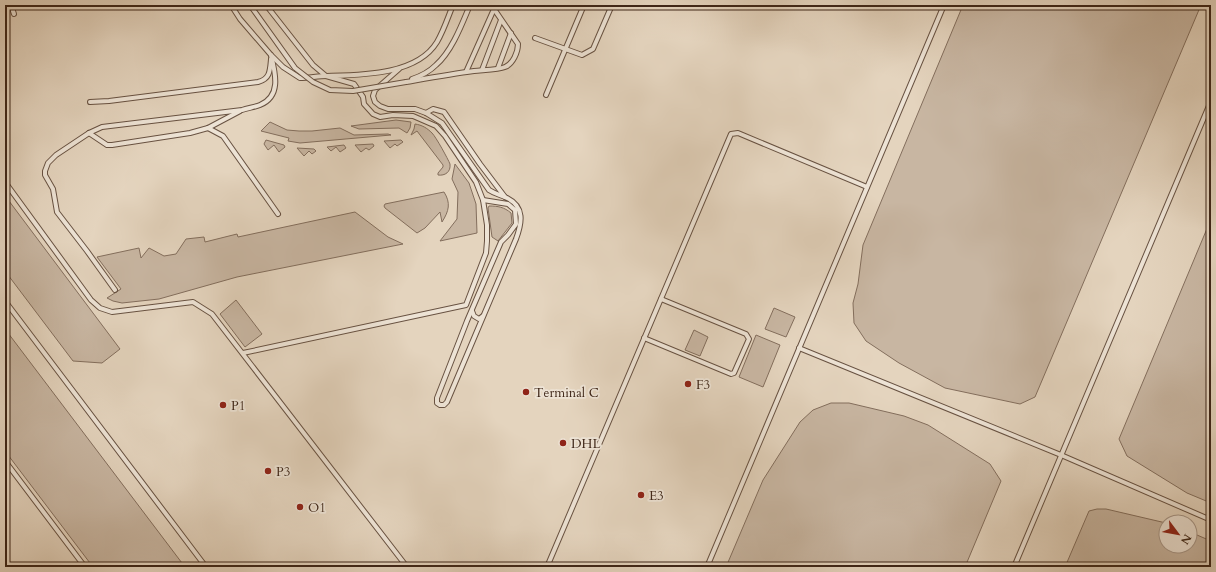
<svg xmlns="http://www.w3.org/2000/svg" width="1216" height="572" font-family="Cardo,serif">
<rect width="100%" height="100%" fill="#e4d4be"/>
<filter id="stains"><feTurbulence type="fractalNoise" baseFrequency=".005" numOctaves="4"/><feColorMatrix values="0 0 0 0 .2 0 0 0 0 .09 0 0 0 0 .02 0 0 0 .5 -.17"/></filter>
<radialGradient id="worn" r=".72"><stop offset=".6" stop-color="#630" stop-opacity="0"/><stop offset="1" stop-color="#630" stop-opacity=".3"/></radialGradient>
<g fill="#c8b6a2" stroke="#836e5d">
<path d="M963,5H1201L1035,397L1020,404L945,388L899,363L866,341L854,323L853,303L858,284L863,245Z"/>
<path d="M396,120L411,122L410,128L407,133L399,128L359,129L351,126Z"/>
<path d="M270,122L287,130L299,131H312L340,128L354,135L388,134L391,135L300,143L288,141L289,138L261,131Z"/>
<path d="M415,124C422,125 427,128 432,133C436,137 448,159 450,164C451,172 445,176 438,175V173L443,167V165L417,131L411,135L414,129Z"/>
<path d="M266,140L284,145L285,147L279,152L274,145L268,150L264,144Z"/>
<path d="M401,140L403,142L397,146L395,144L390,148L384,141Z"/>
<path d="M373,144L374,146L369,150L366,148L361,152L355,145Z"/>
<path d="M344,145L346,148L340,152L336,147L331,151L327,147Z"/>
<path d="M297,148L314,149L316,151L312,154L309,151L304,156Z"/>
<path d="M455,164L469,183L476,204L477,233L440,241L457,219L458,192L452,179Z"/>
<path d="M444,192C451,203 449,211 442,222L440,212L425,228L417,233L385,208L384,206L385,204Z"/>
<path d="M9,201L120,349L102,363L73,361L5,271V204Z"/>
<path d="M489,206C498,206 504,207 511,213L512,223L498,241L492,237L488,208Z"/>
<path d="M355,212L388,237L403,244L237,277L159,299L122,303L113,301L107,298L121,289L97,257L139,248L141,258L149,248L164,256L176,254L186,239L204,237L205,242L237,234L238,237Z"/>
<path d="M1211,219V503L1187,493L1127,456L1119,439Z"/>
<path d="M236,300L262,334L245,347L220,314Z"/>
<path d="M774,308L795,317L786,337L765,329Z"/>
<path d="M5,329L185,567H93L5,451Z"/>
<path d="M694,330L708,337L700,356L685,350Z"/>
<path d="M756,335L780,345L763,387L739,377Z"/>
<path d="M831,403H849L904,416L928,425L990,464L1001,481L965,567H726L763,480L800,422L813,410Z"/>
<path d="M1097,509H1106L1166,523V546H1190V532L1211,541V567H1065L1089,511Z"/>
</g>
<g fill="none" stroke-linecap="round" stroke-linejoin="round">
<defs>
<g id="lane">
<path d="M11,5L14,14"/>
<path d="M231,5L240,19L271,55L283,67L300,78C309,78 318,76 327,76C362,75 417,75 437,42C444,30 448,17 453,5"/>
<path d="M535,38L582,55L593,49L612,5"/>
<path d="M498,68L511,33"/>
<path d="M399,69L375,90L373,96L375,102L380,106L388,109H415L426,113L442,123L489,190C495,194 501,195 507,198C525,207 522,223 516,239L447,402L444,405H440L437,403V398L467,321L501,242L508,235L516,224L515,210L508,204L483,200"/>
<path d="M482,70L501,20"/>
<path d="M466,72L494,9"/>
<path d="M412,79C421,76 429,72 436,65C452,51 462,24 470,5"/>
<path d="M406,82C429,78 451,74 474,71C482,70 498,70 505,67C513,64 518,52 518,44L494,9L495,5"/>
<path d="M546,95L584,5"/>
<path d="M90,102L109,101L258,82C270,79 270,71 271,59"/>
<path d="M426,113L433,109L444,112L480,164L505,197"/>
<path d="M208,128L223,136L278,214"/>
<path d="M89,133L107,145H112L190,133L208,128L240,111"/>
<path d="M5,182L91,300L100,308L112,312L193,302L212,314L407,567"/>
<path d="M115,290L87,251L57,212L53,189L45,175V171L48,163L56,155L89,133L102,127L242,110C248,108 255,107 260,105C282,96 275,72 271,55"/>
<path d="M5,301L206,567"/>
<path d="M472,311L474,316L479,319L483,316"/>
<path d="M644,338L731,374L734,373L749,339L746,334L661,299"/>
<path d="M799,348L1061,455L1211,520"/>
<path d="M243,353L466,305L486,253L487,241V225L483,200L476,182L445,136L436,126L413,116L393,115L380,117L373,114L364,104L363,97L354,84L326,76L313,65L266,5"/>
<path d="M5,461L85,567"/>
<path d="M547,567L731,134L738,133L867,187"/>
<path d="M707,567L944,5"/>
<path d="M1014,567L1211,101"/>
</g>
</defs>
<use href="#lane" stroke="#685242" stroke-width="6"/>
<use href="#lane" stroke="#ede3d5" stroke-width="4"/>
<defs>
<path id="lane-bridge" d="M250,5L295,68L313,82L330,90L353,91L406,82"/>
</defs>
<use href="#lane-bridge" stroke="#685242" stroke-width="6" stroke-linecap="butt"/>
<use href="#lane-bridge" stroke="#ede3d5" stroke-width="4"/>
</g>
<g fill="#8f2418" stroke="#ede3d5" stroke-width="1.5">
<circle cx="688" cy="384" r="4"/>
<circle cx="526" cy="392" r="4"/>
<circle cx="223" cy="405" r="4"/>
<circle cx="563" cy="443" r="4"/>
<circle cx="268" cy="471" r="4"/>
<circle cx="641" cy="495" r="4"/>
<circle cx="300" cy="507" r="4"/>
</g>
<g text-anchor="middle" stroke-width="3.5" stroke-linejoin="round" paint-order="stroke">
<g font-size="13" fill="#3e2618" stroke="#ede3d5" text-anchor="start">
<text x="696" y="389">F3</text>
<text x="534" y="397">Terminal C</text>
<text x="231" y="410">P1</text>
<text x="571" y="448">DHL</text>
<text x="276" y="476">P3</text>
<text x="649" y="500">E3</text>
<text x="308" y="512">O1</text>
</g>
</g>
<rect width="1216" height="572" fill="none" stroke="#e4d4be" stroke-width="20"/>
<rect x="6" y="6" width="1204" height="560" fill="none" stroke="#3e2618" stroke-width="2"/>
<rect x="10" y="10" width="1196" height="552" fill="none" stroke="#3e2618"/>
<g transform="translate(1178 534) rotate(122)"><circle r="19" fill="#ede3d5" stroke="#a79789"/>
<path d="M0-3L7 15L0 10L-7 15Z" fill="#8f2418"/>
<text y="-6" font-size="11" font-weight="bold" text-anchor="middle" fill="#3e2618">N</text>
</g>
<rect width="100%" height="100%" filter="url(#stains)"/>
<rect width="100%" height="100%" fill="url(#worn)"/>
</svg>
